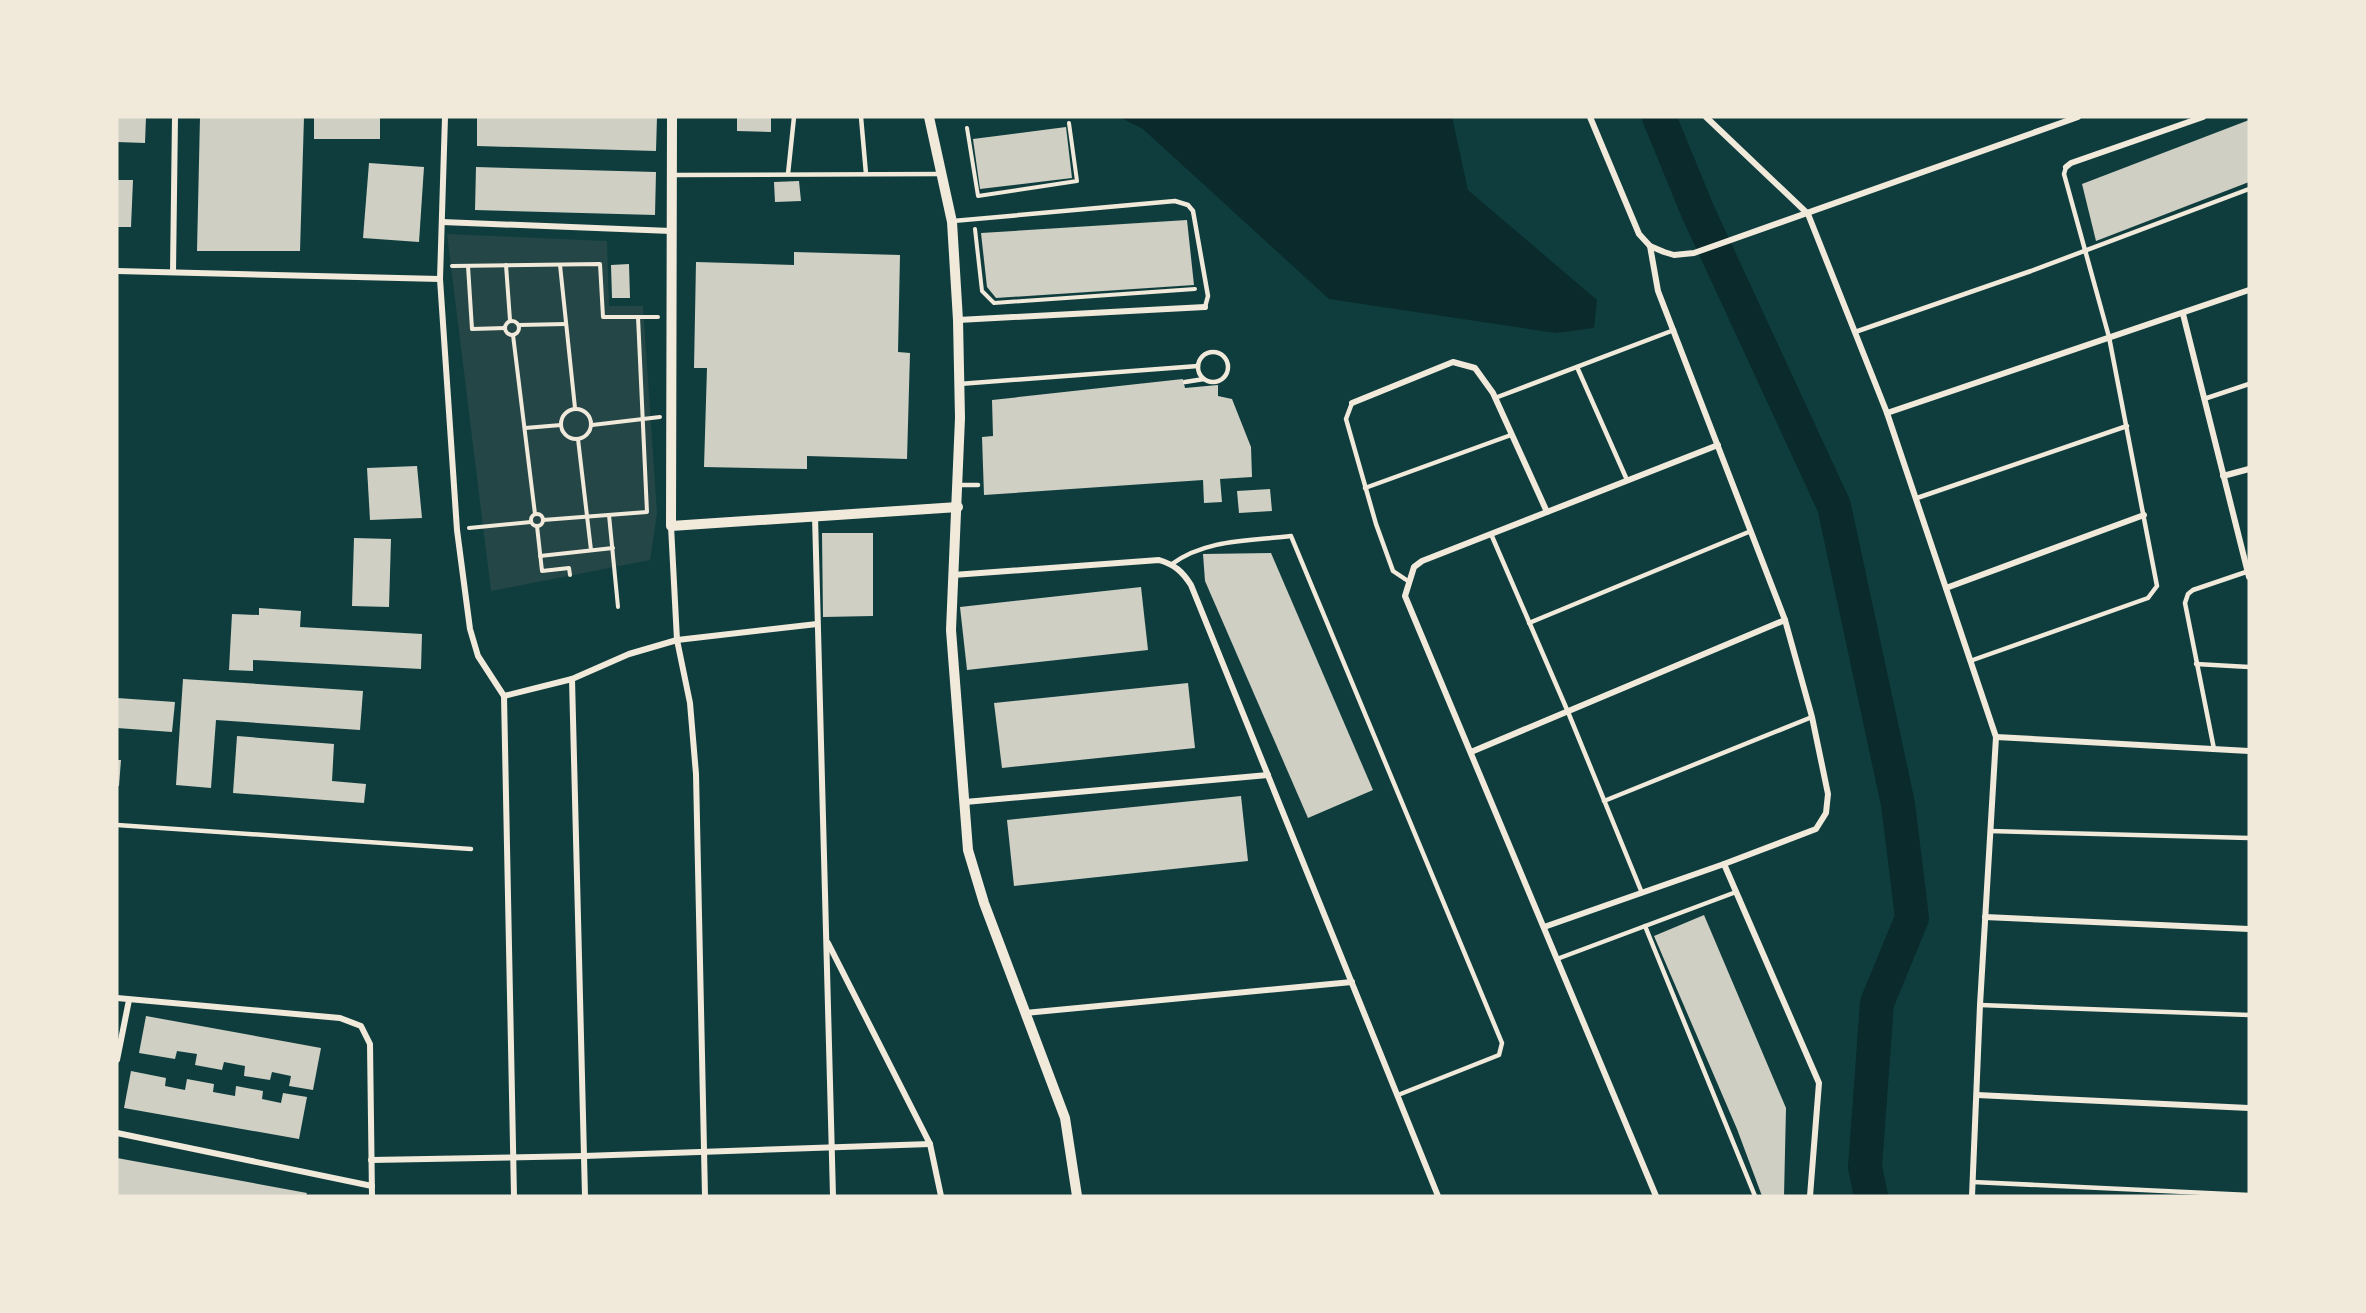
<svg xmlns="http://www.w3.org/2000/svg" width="2366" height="1313" font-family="Ubuntu,sans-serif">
<rect width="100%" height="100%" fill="#0f3d3e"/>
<path fill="#244646" d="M447,234L607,241L609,306H643L657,513L650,560L491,591Z"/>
<path fill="#0a2a2b" d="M1119,117H1452L1468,190L1597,300L1594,328L1556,333L1329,299L1143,129Z"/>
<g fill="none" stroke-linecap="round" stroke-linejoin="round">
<path stroke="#0a2a2b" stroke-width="34" d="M1659,117L1698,212L1834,506L1898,804L1912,918L1877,1003L1865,1167L1871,1196"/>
</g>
<g fill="#cfcfc3">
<path d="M117,117H146L145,143L117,142Z"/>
<path d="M200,117H304L300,251H197Z"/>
<rect x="314" y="117" width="66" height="22"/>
<path d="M477,117H657L656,151L477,146Z"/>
<path d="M737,117H771V132L737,131Z"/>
<path d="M2249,120V182L2096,241L2082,184Z"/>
<path d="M1066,127L1072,178L980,189L973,139Z"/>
<path d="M369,163L424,167L419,242L363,238Z"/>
<path d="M476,167L656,172L655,215L475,210Z"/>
<path d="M117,180H133L131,227H117Z"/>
<path d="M799,181L801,201L775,202L774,182Z"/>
<path d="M1187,220L1194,285L996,298L987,287L981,233Z"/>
<path d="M794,252L900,255L898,352L910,353L907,459L807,456V469L704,467L707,368H694L696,262L794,265Z"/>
<path d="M629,264L630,298H612L611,265Z"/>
<path d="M1183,379L1185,388L1218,385V396L1232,399L1251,447L1252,477L1220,479L1222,502L1204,503L1203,480L984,495L982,437L993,436L992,400Z"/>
<path d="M417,466L422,518L370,520L367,468Z"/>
<path d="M1270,489L1272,511L1239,513L1237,491Z"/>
<path d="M822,533H873V616L823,617Z"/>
<path d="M354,538L391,539L389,607L352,606Z"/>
<path d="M1271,553L1373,790L1308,818L1205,581L1203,554Z"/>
<path d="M1141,587L1148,650L967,670L960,607Z"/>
<path d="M259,608L301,611L300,627L422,634L421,669L253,660V671L229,670L232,614L259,615Z"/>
<path d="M183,679L363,691L360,730L216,720L211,788L176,785Z"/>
<path d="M1188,683L1195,748L1002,768L994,703Z"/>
<path d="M117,698L175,702L172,732L117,728Z"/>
<path d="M237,736L334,744L332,781L366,784L364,803L233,793Z"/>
<path d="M117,760H121L119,786H117Z"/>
<path d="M1241,796L1248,861L1014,886L1007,820Z"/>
<path d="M1704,915L1786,1108L1784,1196H1762L1737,1129L1654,936Z"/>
<path d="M146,1016L321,1048L313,1090L289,1086L291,1076L272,1072L270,1080L244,1076L245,1066L224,1062L222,1070L195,1065L197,1054L177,1051L175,1059L139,1053Z"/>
<path d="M131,1071L166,1078L165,1086L185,1090L187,1079L214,1084L213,1092L235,1096L236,1086L263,1091L262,1099L281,1103L283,1093L307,1097L299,1139L124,1108Z"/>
<path d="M117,1158L307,1193L306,1196H117Z"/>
</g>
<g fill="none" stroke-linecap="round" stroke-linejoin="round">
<g stroke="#f1e9da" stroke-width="4">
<path d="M967,128L978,196L1077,181L1069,123"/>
<path d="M975,229L982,291L994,303L1195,289"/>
<path d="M506,265L510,320"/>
<path d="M560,265L575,408"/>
<path d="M452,266L600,264L603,317H658"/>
<path d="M468,266L472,329L505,328"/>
<circle cx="512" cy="328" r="7"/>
<path d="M519,325L566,324"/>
<path d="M513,335L535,514"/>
<circle cx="576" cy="424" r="15"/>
<path d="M592,425L660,417"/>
<path d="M525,428L561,425"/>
<path d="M578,439L591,550"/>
<circle cx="537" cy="520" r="6"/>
<path d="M609,515L618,607"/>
<path d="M543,520L647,512L638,317"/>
<path d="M537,526L542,571L569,568L570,575"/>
<path d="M469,528L531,522"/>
<path d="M540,556L613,548"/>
</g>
<g stroke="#f1e9da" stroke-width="4.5">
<path d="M861,117L866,174"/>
<path d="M788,174L794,117"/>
<path d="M673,175L941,174"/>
<path d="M953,221L1175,201L1188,205L1193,211L1208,296L1205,307"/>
<path d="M1855,332L2031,271L2249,189"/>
<circle cx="1213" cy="367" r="15"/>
<path d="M1577,367L1627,480"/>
<path d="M1185,382L1204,379"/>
<path d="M959,384L1198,366"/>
<path d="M1495,398L1674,330"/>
<path d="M2204,399L2249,384"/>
<path d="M1352,403L1346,419L1376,524L1393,571L1408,581"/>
<path d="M959,485H978"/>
<path d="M1365,488L1511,435"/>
<path d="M1917,498L2127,426"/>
<path d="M1491,534L1568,712L1642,893"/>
<path d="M1172,564C1206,539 1250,541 1291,536L1502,1043L1499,1055L1398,1095"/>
<path d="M1529,623L1751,531"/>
<path d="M1970,661L2148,598L2157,586L2109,337L2064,174L2066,167"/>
<path d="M2196,664L2249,667"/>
<path d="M2214,749L2185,603L2188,594L2193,590L2246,572"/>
<path d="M1604,801L1812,717"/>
<path d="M117,825L471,849"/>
<path d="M1990,831L2249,838"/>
<path d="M1645,926L1755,1196"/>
<path d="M1557,959L1736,892"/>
<path d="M1980,1005L2249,1015"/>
<path d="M1973,1182L2249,1195"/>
</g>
<g stroke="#f1e9da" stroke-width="6">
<path d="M445,117L440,279L457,530L470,629L478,656L504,696L514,1196"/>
<path d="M1590,117L1639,234L1650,246L1664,252L1674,255L1694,253L2078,117"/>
<path d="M1706,117L1808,214L1887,413L1996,737L1980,1005L1972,1196"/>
<path d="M2066,167L2071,163L2203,117"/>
<path d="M442,222L671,231"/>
<path d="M117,271L440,279"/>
<path d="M173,272L175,117"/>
<path d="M2183,314L2249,577"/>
<path d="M958,320L1205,307"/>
<path d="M1352,403L1453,362L1475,368L1493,393L1547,512"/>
<path d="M1887,413L2249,290"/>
<path d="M2223,476L2249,469"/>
<path d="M815,516L833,1196"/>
<path d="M671,526L677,640L690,703L696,774L705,1196"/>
<path d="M953,575L1159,560C1175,565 1182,571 1191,585L1438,1196"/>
<path d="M1946,588L2144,515"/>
<path d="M572,679L585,1196"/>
<path d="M504,696L572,679L629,654L677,640L817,624"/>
<path d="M1996,737L2249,751"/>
<path d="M1471,752L1785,620"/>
<path d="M965,802L1268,775"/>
<path d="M1724,864L1819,1083L1810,1196"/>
<path d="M1985,917L2249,929"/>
<path d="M1544,927L1724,864L1816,829L1826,813L1828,794L1812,717L1785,620L1658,291L1650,246"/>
<path d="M828,943L930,1144L941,1196"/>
<path d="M117,998L340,1018L361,1026L370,1044L372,1196"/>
<path d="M1025,1013L1352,982"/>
<path d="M117,1060L129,1000"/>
<path d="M1977,1095L2249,1108"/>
<path d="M117,1133L372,1186"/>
<path d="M371,1160L584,1156L930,1144"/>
<path d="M1656,1196L1405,596L1414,567L1422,561L1718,445"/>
</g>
<g stroke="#f1e9da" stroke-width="10">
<path d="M672,117L671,526L958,507"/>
<path d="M929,117L952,222L958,320L960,418L951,630L968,850L984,903L1065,1118L1077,1196"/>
</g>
</g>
<rect width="2366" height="1313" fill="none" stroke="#f1e9da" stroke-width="237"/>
</svg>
